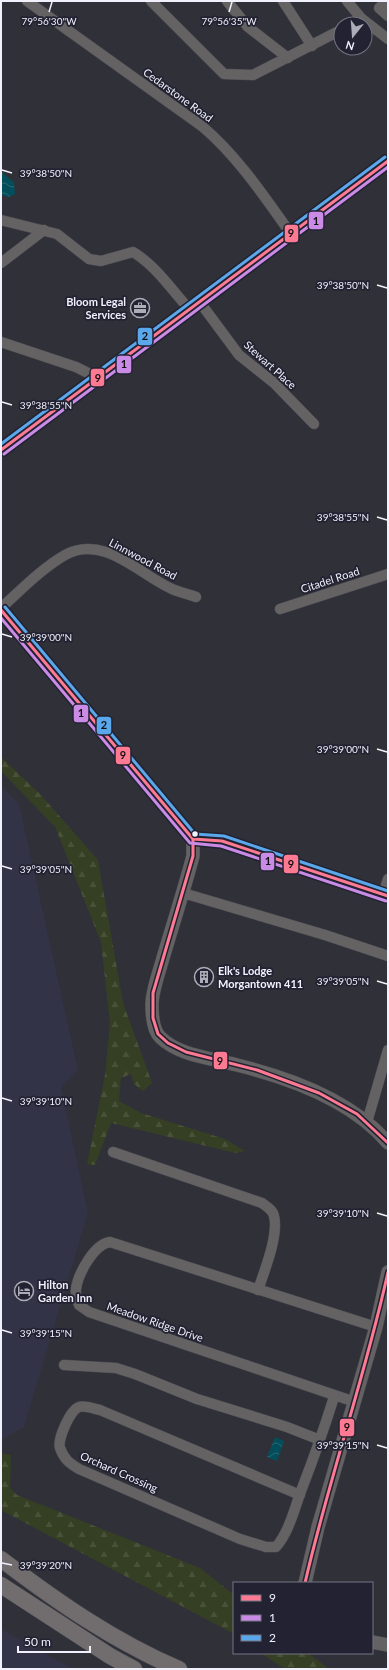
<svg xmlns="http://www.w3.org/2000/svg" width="389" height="1670" font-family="Lato,sans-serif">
<defs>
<pattern id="forest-firs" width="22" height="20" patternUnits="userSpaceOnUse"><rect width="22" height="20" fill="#353f23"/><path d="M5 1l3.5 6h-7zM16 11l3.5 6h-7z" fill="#495239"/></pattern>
<pattern id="water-waves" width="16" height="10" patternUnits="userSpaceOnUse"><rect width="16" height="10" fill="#044d5b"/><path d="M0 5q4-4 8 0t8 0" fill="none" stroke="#296773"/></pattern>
</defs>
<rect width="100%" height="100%" fill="#303038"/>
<g fill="#333347">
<path d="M1,786L19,804L78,1070L61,1087L88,1213L24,1427L1,1440Z"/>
<path d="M1,1629L73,1669H1Z"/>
</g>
<g fill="url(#forest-firs)">
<path d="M1,757L40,794L98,860L123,1003L152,1083L143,1091L134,1084L131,1074L121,1078L119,1101L141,1113L225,1139L245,1151L235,1153L111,1123L95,1165L87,1164L105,1075L110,1023L101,942L55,827L1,771Z"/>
<path d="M1,1453L11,1455L10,1488L17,1495L200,1568L234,1595V1634L1,1510Z"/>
<path d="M261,1653H308L329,1669H285Z"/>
</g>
<g fill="url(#water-waves)">
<path d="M1,172L14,182L15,194L9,197L1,195Z"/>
<path d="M275,1437L284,1441L277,1461L267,1457Z"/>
</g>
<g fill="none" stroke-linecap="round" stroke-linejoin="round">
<defs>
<g id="minor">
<path d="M27,1L203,127C238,157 264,196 291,234"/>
<path d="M151,1L224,74L253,75L341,30"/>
<path d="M227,1L248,27L288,58"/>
<path d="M283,1L312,46"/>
<path d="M347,1L361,18L388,39"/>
<path d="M387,1L379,8L388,16"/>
<path d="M351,24L361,18"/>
<path d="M1,220L57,234L89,259L101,261L133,252C155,265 172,290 189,309"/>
<path d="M1,263L44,230"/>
<path d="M199,301L239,355L274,383L314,424"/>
<path d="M1,342L76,367L98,378"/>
<path d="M1,608C21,590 41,569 65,555C103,534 138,573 170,588C178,592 188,594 196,597"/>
<path d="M280,609L388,574"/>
<path d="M193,839L222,841L388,896"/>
<path d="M183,893L325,935L388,956"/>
<path d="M383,894L388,879"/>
<path d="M367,1122L388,1050"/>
<path d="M113,1152L262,1203C267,1207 273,1210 274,1216C279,1235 264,1272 258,1290"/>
<path d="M64,1365L116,1368L135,1374L197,1399L287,1427L320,1440"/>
<path d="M355,1402L89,1312L79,1305C77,1300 75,1295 76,1289C78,1274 94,1244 110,1242L376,1327"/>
<path d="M300,1495L100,1410C94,1409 85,1405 79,1407C70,1410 57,1440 60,1448C64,1459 69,1463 79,1469L240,1539L266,1547H276C289,1532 294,1510 301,1491C313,1460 324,1429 334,1397"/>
</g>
<g id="tertiary">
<path d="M1,450L388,161"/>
<path d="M1,610L193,839V856C184,890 173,924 163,958C159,973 152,990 152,1005C152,1015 153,1030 160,1037C179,1056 212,1058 237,1065C290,1078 352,1100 388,1143"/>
<path d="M305,1583L318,1527L376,1327L388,1272"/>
<path d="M372,1642L388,1645"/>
</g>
<g id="primary">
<path d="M1,1559C56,1601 115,1642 179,1669"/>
<path d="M1,1585L110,1656L134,1669"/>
</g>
</defs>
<use href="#minor" stroke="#4c4c53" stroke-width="11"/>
<use href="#tertiary" stroke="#4c4c53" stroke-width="14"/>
<use href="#primary" stroke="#4c4c53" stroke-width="17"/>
<use href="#minor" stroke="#656264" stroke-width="10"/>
<use href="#tertiary" stroke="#656264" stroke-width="13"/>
<use href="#primary" stroke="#716d6e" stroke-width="16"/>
<defs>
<g id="bus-1">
<path d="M1,450L388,161"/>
<path d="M1,610L193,839V856L153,993V1018L158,1034L168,1043L186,1052L257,1070L319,1093L357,1114L388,1143"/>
<path d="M193,839L222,841L388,896"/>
<path d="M305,1583C329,1478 365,1377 388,1272"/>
</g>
<g id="bus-2">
<path d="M4,454L388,167"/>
<path d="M1,618L190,843L221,846L386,901"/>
</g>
<g id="bus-3">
<path d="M1,444L385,157"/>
<path d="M5,607L195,834L224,836L388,891"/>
</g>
</defs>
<use href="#bus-1" stroke="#222232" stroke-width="6"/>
<use href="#bus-2" stroke="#222232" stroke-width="6"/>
<use href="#bus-3" stroke="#222232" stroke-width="6"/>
<use href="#bus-1" stroke="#fe7a93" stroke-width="3"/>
<use href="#bus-2" stroke="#ca8be6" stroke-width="3"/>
<use href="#bus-3" stroke="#5aa8eb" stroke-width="3"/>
</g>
<path fill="none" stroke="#f0f1fc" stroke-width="1.5" d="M49,12L52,2M229,12L232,2M2,170L12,173M377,285L387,288M2,402L12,405M377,517L387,520M2,634L12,637M377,749L387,752M2,866L12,869M377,981L387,984M2,1098L12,1101M377,1213L387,1216M2,1330L12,1333M377,1445L387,1448M2,1563L12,1565"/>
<defs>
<symbol id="office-ring" viewBox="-11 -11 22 22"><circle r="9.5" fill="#222232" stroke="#adadb7" stroke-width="1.5"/><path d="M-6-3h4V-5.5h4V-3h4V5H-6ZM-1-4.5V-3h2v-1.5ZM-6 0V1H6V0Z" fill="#adadb7"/></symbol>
<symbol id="building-ring" viewBox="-11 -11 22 22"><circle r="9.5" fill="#222232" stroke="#adadb7" stroke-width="1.5"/><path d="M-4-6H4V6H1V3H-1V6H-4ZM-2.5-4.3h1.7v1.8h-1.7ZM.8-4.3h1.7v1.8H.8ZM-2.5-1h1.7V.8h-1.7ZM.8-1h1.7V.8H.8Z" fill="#adadb7"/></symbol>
<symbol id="hotel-ring" viewBox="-11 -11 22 22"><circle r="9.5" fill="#222232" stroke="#adadb7" stroke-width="1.5"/><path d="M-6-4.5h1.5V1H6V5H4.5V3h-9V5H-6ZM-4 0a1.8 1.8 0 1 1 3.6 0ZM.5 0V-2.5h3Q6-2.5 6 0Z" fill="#adadb7"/></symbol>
</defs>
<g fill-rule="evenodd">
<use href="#office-ring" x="129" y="297" width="22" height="22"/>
<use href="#building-ring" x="193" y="966" width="22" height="22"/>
<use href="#hotel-ring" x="13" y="1280" width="22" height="22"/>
</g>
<circle fill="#f0f1fc" stroke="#222232" stroke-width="1.5" cx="195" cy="834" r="3.5"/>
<g text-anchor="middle" stroke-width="3.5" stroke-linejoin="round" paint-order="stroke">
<g font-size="11" fill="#f0f1fc" stroke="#222232">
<text transform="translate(178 95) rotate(36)" y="4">Cedarstone Road</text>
<text transform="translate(270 365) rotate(42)" y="4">Stewart Place</text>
<text transform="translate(143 559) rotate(28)" y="4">Linnwood Road</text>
<text transform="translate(330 580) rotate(-18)" y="4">Citadel Road</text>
<text transform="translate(155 1322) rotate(19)" y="4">Meadow Ridge Drive</text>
<text transform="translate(119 1472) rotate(24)" y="4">Orchard Crossing</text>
</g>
<g font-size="11" font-weight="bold" fill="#f0f1fc" stroke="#222232" text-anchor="start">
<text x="126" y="306" text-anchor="end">Bloom Legal<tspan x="126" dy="13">Services</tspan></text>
<text x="218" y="975">Elk's Lodge<tspan x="218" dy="13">Morgantown 411</tspan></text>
<text x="38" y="1289">Hilton<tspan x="38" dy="13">Garden Inn</tspan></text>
</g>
</g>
<g font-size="10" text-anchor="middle" fill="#f0f1fc" stroke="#222232" stroke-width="3.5" stroke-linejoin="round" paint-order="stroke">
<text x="49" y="25">79°56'30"W</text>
<text x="229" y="25">79°56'35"W</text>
<text x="46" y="177">39°38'50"N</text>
<text x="343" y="289">39°38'50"N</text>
<text x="46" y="409">39°38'55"N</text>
<text x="343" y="521">39°38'55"N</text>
<text x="46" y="641">39°39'00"N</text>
<text x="343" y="753">39°39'00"N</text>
<text x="46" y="873">39°39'05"N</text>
<text x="343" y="985">39°39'05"N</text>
<text x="46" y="1105">39°39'10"N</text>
<text x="343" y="1217">39°39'10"N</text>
<text x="46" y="1337">39°39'15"N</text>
<text x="343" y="1449">39°39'15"N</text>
<text x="46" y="1569">39°39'20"N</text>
</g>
<g stroke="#222232" stroke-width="1.5">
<rect x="308" y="211" width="16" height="19" rx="4" fill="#ca8be6"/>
<rect x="284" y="224" width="15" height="19" rx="4" fill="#fe7a93"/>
<rect x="137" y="327" width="16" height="19" rx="4" fill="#5aa8eb"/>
<rect x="116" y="355" width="16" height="19" rx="4" fill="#ca8be6"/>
<rect x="90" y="368" width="15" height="19" rx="4" fill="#fe7a93"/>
<rect x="73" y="704" width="16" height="19" rx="4" fill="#ca8be6"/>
<rect x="96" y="716" width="16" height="19" rx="4" fill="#5aa8eb"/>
<rect x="115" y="746" width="16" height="19" rx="4" fill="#fe7a93"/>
<rect x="260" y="852" width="15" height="19" rx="4" fill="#ca8be6"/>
<rect x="283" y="854" width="16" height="20" rx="4" fill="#fe7a93"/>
<rect x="213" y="1051" width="15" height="19" rx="4" fill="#fe7a93"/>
<rect x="339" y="1418" width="16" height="19" rx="4" fill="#fe7a93"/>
</g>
<g font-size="11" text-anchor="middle" font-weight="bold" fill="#111">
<text x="316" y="225">1</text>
<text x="291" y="237">9</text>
<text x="145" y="340">2</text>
<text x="124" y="368">1</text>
<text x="98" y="382">9</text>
<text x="81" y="717">1</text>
<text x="104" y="729">2</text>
<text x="123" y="759">9</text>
<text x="268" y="865">1</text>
<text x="291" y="868">9</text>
<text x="220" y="1065">9</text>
<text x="347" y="1431">9</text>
</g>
<rect width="389" height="1670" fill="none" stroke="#f0f1fc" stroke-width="4"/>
<rect x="233" y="1582" width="140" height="72" fill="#222232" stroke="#747583"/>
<rect x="241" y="1595" width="20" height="6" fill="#fe7a93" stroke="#747583"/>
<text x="269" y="1602" font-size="12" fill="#f0f1fc">9</text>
<rect x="241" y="1615" width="20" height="6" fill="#ca8be6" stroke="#747583"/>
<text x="269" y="1622" font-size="12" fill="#f0f1fc">1</text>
<rect x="241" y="1635" width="20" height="6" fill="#5aa8eb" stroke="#747583"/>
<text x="269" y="1642" font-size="12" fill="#f0f1fc">2</text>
<g transform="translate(353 36) rotate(197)"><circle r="19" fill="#222232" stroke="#747583"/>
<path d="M0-3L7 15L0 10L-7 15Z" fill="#adadb7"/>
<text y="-6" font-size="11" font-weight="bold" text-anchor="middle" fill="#f0f1fc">N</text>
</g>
<path d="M18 1646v6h72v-6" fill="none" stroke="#f0f1fc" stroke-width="2"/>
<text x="24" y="1646" font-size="12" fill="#f0f1fc" stroke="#222232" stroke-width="3" paint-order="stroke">50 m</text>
</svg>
